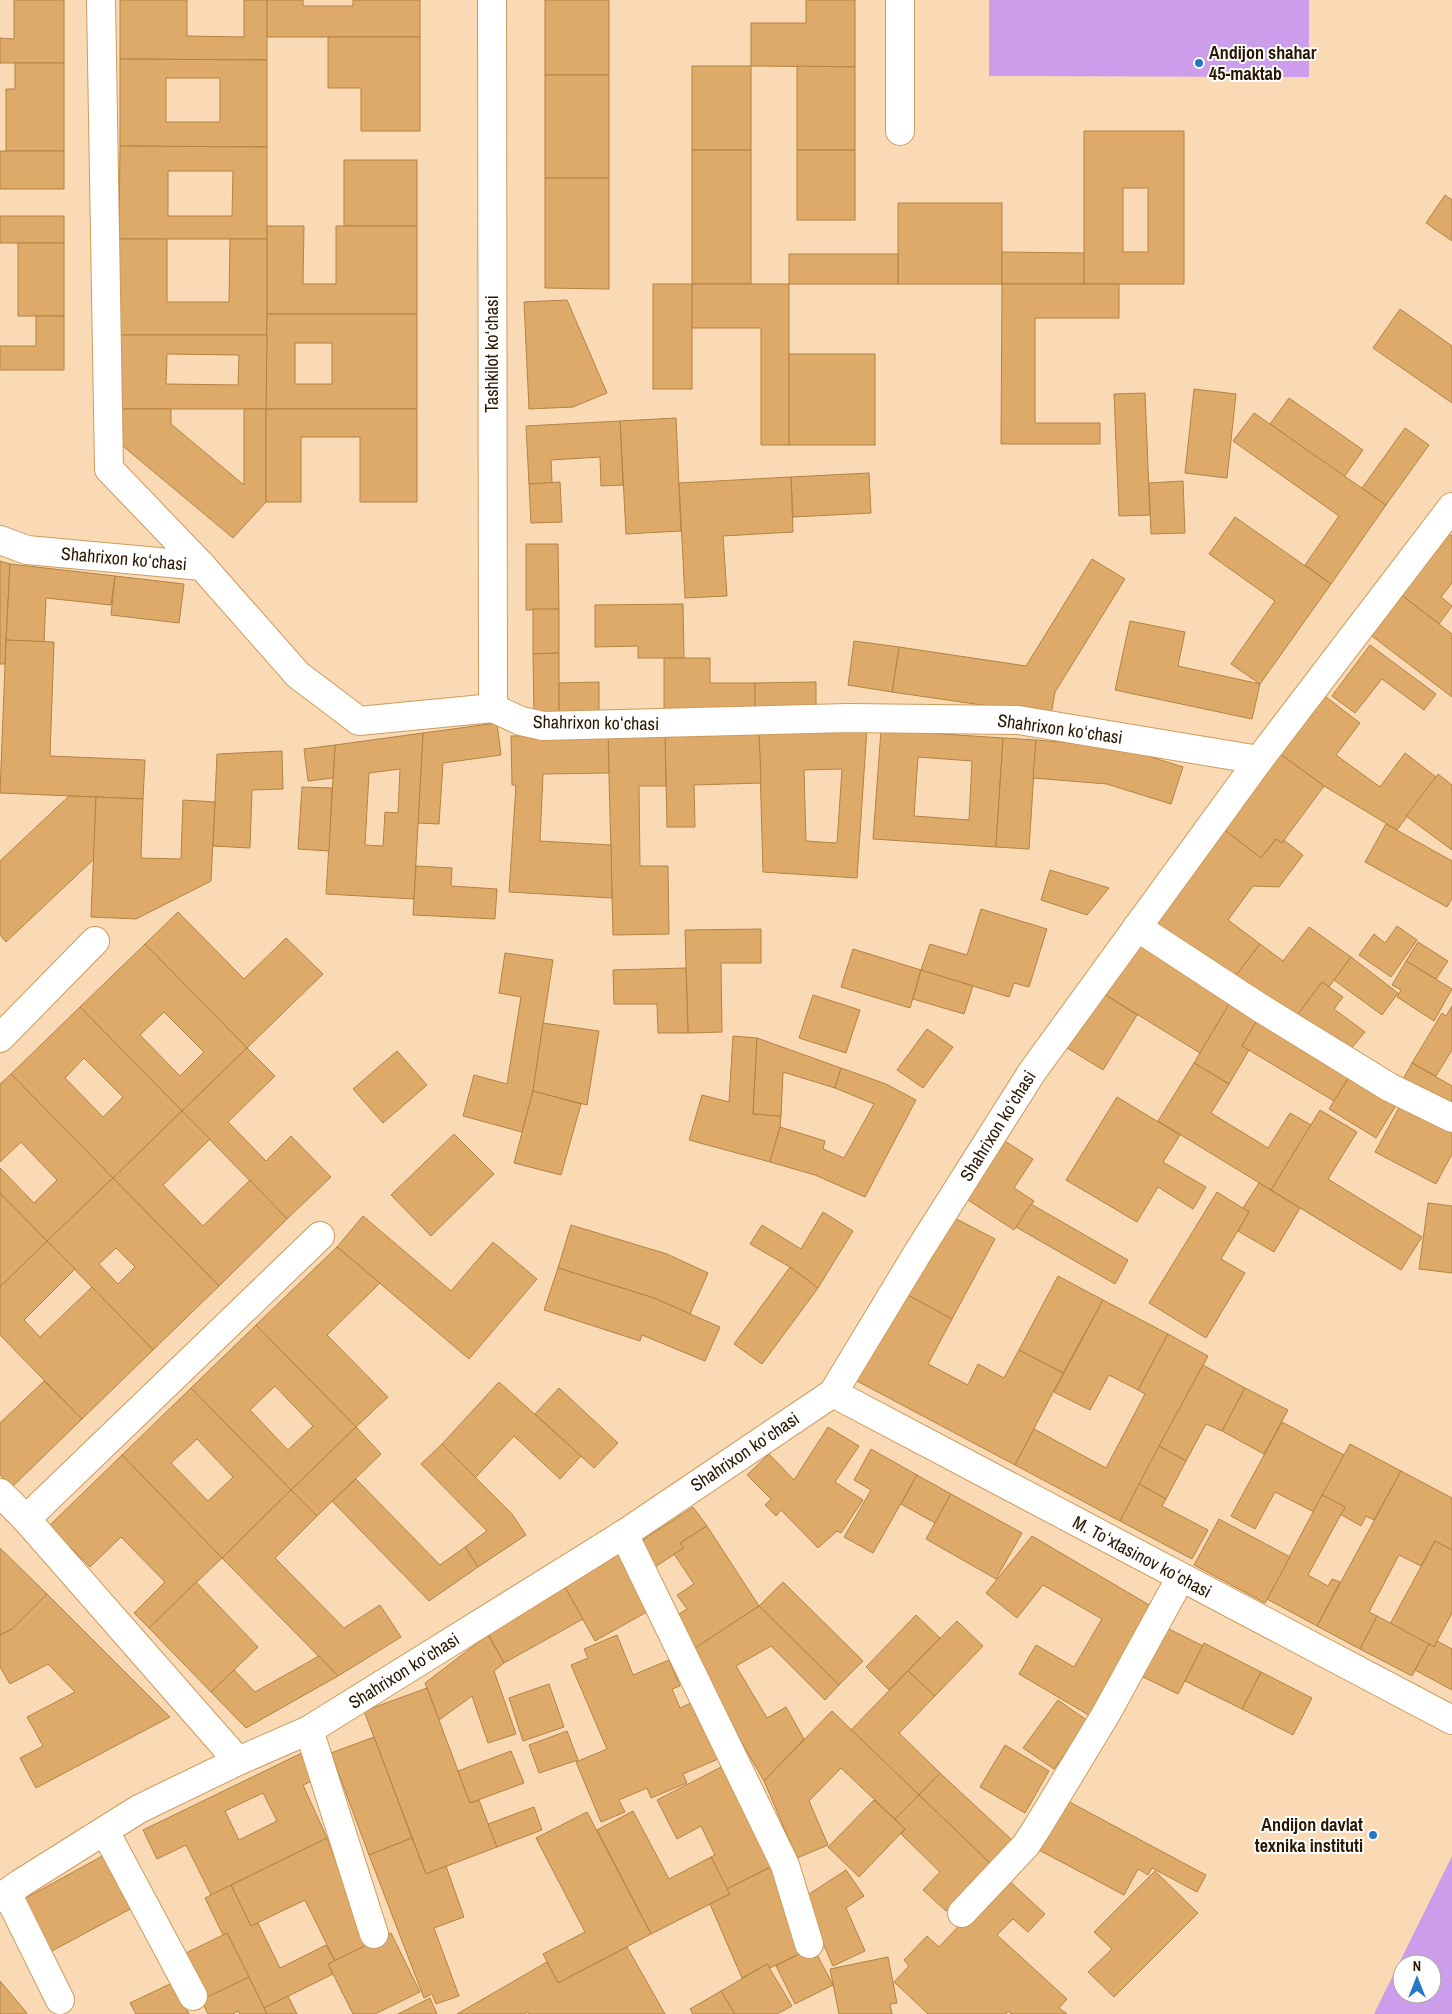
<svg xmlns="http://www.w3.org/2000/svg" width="1452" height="2014" font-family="'Archivo Narrow',sans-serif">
<rect width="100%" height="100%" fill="#fadab5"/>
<g fill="#cb9dea" fill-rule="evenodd">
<path d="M989,0H1309V77L989,76Z"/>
<path d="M1452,1856V2014H1374ZM1402,1964H1432V1994H1402Z"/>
</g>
<g fill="#ddaa6a" stroke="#b48243" fill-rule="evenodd">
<path d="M14,0H64V63H0V38L14,39Z"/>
<path d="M120,0H187V36L244,37V0H267V60L120,59Z"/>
<path d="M267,0H303V6H353V0H420V37H267Z"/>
<rect x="545" y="0" width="64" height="75"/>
<path d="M806,0H855V67L751,66V23H806Z"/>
<path d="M328,37H420V131H361V88H328Z"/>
<path d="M120,59L267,60V147L120,146ZM166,78H220V122H166Z"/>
<path d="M15,63H64V151H6V89H15Z"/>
<rect x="692" y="66" width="59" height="84"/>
<path d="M797,66L855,67V150H797Z"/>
<rect x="545" y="75" width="64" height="103"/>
<path d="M1084,131H1184V284H1084ZM1123,188H1148V252H1123Z"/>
<path d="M120,146L267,147V239H119ZM168,171H233L232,216H168Z"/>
<rect x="692" y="150" width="59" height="134"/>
<rect x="797" y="150" width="58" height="70"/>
<rect x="0" y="151" width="64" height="38"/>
<rect x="344" y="160" width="73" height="66"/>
<path d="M545,178H609V289L545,288Z"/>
<path d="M1445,195L1452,200V241L1426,223Z"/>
<rect x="898" y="203" width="104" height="81"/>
<rect x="0" y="216" width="64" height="27"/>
<path d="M267,226H304L303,284H336V226H417V314H267Z"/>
<path d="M119,239H167V302H229L230,239H267V335H119Z"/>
<rect x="18" y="243" width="46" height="73"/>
<path d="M1002,252L1084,253V284H1002Z"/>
<rect x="789" y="254" width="109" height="30"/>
<rect x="653" y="284" width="39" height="105"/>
<path d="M692,284H789V445H761V328H692Z"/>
<path d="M1002,284H1119V318H1035V423H1100V444H1001Z"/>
<path d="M567,300L607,393L573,407L529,409L524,302Z"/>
<path d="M1400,309L1452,346V403L1373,348Z"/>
<path d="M267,314H417V409H266ZM295,343H332V384H295Z"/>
<path d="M36,316H64V370H0V346H36Z"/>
<path d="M119,335H267L266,409H119ZM167,354L239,355L238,385L166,384Z"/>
<rect x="789" y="354" width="86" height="91"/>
<path d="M1194,389L1236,394L1227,478L1185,473Z"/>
<path d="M1145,393L1150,515L1119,516L1114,394Z"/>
<path d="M1289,398L1363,450L1344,477L1270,424Z"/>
<path d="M119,409H171V424L244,485V409H266V502L233,538L118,442Z"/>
<path d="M266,409H417V502H360V437H301V502H266Z"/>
<path d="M1254,413L1386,505L1331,584L1305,565L1339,516L1233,441Z"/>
<path d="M676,418L681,531L626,534L620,421Z"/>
<path d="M620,421L623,485L601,486L600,457L551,460L552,483L529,484L526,426Z"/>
<path d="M1405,428L1429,445L1386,505L1362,488Z"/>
<path d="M869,473L871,513L793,517L791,477Z"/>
<path d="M791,477L793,532L723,536L727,596L685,598L679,483Z"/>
<path d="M1183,481L1185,533L1151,534L1149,483Z"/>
<path d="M560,482L562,522L531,523L529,484Z"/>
<path d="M1235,517L1331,584L1260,684L1231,664L1275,601L1209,554Z"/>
<path d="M1446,532L1452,536V583L1441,597L1452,606L1439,624L1399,593Z"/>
<path d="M526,544H558L559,609L526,610Z"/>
<path d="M1092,559L1125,579L1055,692L1051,715L892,692L899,647L1026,666Z"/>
<path d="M0,561L10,564L5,664H0Z"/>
<path d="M10,564L115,576L111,605L46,598L44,642L6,640Z"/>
<path d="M115,576L184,584L179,623L111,615Z"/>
<path d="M1399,593L1452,634V697L1368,633Z"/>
<path d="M683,604L684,658H638V646L595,647V605Z"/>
<path d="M533,609H559V653L533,654Z"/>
<path d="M1130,621L1185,632L1178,666L1260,684L1252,719L1115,690Z"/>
<path d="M6,640L54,642L50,756L145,760L143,799L0,793Z"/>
<path d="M854,641L899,647L892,692L848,685Z"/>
<path d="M1370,645L1436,694L1424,710L1382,679L1355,713L1332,696Z"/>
<path d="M559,653V713H534L533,654Z"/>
<path d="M664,658H710V683H755V711H664Z"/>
<path d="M599,682V713H559V683Z"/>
<path d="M816,682V710L755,711V683Z"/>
<path d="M1322,694L1360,723L1336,755L1380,787L1405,753L1436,777L1397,830L1324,786L1279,753Z"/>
<path d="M497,723L501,755L443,763L439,824L418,823L423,733Z"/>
<path d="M867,728L857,878L763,872L759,730ZM842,769L837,843L806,841L804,770Z"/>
<path d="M759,730L761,783L694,785L695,827H667L665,733Z"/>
<path d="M881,730L1003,738L996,847L873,839ZM918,757L972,761L969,820L914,816Z"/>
<path d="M423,733L414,899L326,894L335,745ZM400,769L398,813L385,812L383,846L365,845L369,773Z"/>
<path d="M665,733L666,786H639L640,866H668L669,934L613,935L608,734Z"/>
<path d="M608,734L609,773L543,774L540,841L611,845L612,898L509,892L516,785H512L511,736Z"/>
<path d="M1003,738L1036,740L1029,849L996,847Z"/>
<path d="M1036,740L1119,747L1183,767L1171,804L1107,784L1033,778Z"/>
<path d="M335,745L333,778L308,781L304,749Z"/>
<path d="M282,751L283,789L252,790L250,848L213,846L217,754Z"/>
<path d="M1279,753L1324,786L1282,843L1276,839L1261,858L1222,828Z"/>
<path d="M1438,774L1452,785V850L1406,816Z"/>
<path d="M302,787L332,788L329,851L298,849Z"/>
<path d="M69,796L96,797L94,859L6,942L0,935V861Z"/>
<path d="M96,797L143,799L141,858L181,859L183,800L215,802L211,881L136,919L91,917Z"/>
<path d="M1386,824L1452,861V898L1447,907L1365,862Z"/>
<path d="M1222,828L1261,858L1276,839L1282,843L1284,840L1303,855L1279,887L1253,886L1228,920L1260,944L1234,978L1150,924Z"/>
<path d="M416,866L452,868L451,886L497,889L495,919L413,915Z"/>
<path d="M1050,870L1109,888L1087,915L1041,900Z"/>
<path d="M981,909L1047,929L1029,987L1014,983L1009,997L921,970L930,944L967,955Z"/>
<path d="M178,912L244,979L286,938L323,974L247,1048L145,944Z"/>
<path d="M1397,926L1417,940L1391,977L1359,955L1374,934L1385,943Z"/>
<path d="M1309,927L1351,957L1329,987L1322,982L1296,1017L1234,978L1260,944L1283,961Z"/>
<path d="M761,929V963H721L722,1032L688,1033L685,930Z"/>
<path d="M1137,940L1231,1001L1200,1053L1101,992Z"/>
<path d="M1418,942L1448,961L1436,979L1406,961Z"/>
<path d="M145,944L247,1048L182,1111L80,1007ZM164,1012L204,1052L180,1076L140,1035Z"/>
<path d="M853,949L921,970L910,1008L841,987Z"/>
<path d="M505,953L553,960L533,1091L522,1132L463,1116L474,1075L507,1084L521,997L499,993Z"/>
<path d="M1351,957L1398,993L1382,1015L1334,980Z"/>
<path d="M1406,961L1452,989L1434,1021L1397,997L1401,990L1392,985Z"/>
<path d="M686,968L688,1033H658L657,1004H614L613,970Z"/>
<path d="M921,970L973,986L964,1014L913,999Z"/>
<path d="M1322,982L1343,997L1334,1009L1365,1032L1349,1051L1296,1017Z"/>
<path d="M1101,992L1137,1015L1103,1070L1064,1046Z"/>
<path d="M813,995L860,1010L846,1053L799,1038Z"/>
<path d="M1231,1001L1259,1017L1242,1046L1249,1050L1229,1084L1194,1063Z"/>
<path d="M1452,1006V1050L1436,1076L1412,1063L1442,1013L1446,1016Z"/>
<path d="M80,1007L182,1111L113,1178L11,1074ZM84,1058L123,1097L103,1117L65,1078Z"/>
<path d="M1259,1017L1351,1074L1334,1101L1242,1046Z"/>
<path d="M543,1023L599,1031L587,1105L533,1091Z"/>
<path d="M927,1029L953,1047L923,1088L897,1070Z"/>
<path d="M733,1036L757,1038L753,1114L781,1116L780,1127L770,1162L689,1140L702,1095L729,1102Z"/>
<path d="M757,1038L841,1068L835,1088L783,1072L781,1116L753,1114Z"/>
<path d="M247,1048L275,1076L228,1122L266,1161L291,1136L331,1177L287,1219L182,1111Z"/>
<path d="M397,1051L427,1085L383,1123L353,1089Z"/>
<path d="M1194,1063L1229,1084L1211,1113L1268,1148L1290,1113L1311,1125L1271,1190L1158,1121Z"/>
<path d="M1412,1063L1452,1086V1107L1402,1081Z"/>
<path d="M841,1068L886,1084L916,1100L865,1197L815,1175L770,1162L780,1127L825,1141L823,1149L844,1158L874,1104L835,1088Z"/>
<path d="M11,1074L113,1178L47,1241L0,1193V1168L34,1203L57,1180L21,1142L0,1162V1084Z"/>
<path d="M1351,1074L1398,1102L1376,1138L1329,1109Z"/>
<path d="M533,1091L581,1104L561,1175L514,1163Z"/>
<path d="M1117,1097L1180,1135L1163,1162L1206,1187L1193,1209L1158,1187L1137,1222L1066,1180Z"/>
<path d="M1401,1104L1452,1132V1154L1436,1184L1375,1152Z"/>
<path d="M1320,1110L1357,1132L1328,1179L1422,1237L1401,1270L1271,1190Z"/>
<path d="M182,1111L210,1139L163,1185L203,1226L250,1180L287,1219L219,1286L113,1178Z"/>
<path d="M454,1134L494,1174L431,1236L391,1195Z"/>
<path d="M1003,1140L1033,1159L1014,1188L1034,1201L1014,1230L965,1198Z"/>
<path d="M113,1178L219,1286L153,1350L47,1241ZM116,1248L135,1267L118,1284L99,1264Z"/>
<path d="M1259,1183L1300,1208L1274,1252L1238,1231L1249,1212L1243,1208Z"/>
<path d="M1217,1192L1249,1212L1221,1259L1245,1273L1206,1338L1149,1303Z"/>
<path d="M0,1193L47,1241L0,1287Z"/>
<path d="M1428,1203L1452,1206V1273L1419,1269Z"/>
<path d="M1031,1204L1128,1260L1115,1284L1016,1227Z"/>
<path d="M823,1212L853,1231L818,1288L790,1267L750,1244L762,1225L801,1249Z"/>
<path d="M947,1214L995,1239L952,1319L904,1293Z"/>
<path d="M363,1216L451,1291L493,1242L537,1279L469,1359L337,1247Z"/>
<path d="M571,1225L667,1254L708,1273L690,1314L654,1298L558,1268Z"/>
<path d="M47,1241L75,1269L24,1320L40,1337L92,1287L153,1350L82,1419L0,1335V1287Z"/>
<path d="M337,1247L380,1283L327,1335L388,1397L356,1427L256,1325Z"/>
<path d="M790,1267L818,1288L762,1364L734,1344Z"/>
<path d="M558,1268L654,1298L720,1327L705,1361L642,1335L640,1341L544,1310Z"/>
<path d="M1058,1276L1103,1300L1063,1373L1019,1350Z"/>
<path d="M904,1293L952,1319L928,1364L968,1385L978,1364L1004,1378L1019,1350L1063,1373L1015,1465L857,1381Z"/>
<path d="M1103,1300L1168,1334L1138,1390L1109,1375L1090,1410L1054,1392Z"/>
<path d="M256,1325L356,1427L291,1490L191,1388ZM275,1386L313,1426L288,1450L250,1410Z"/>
<path d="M1168,1334L1208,1356L1120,1521L1015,1465L1034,1429L1106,1468L1145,1394L1138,1390Z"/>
<path d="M1203,1365L1245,1388L1222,1431L1206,1424L1186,1461L1159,1446Z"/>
<path d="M44,1381L82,1419L12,1487L0,1475V1423Z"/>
<path d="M499,1382L581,1456L560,1479L514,1436L475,1478L442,1444Z"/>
<path d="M191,1388L291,1490L222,1558L122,1455ZM197,1439L233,1477L208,1501L171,1463Z"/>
<path d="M559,1388L618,1443L594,1468L535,1414Z"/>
<path d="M1245,1388L1288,1410L1264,1454L1222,1431Z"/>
<path d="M1282,1422L1344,1455L1314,1512L1275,1492L1255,1529L1231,1516Z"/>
<path d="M356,1427L381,1454L317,1516L291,1490Z"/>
<path d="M828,1427L859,1446L835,1482L863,1500L841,1533L837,1531L818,1548L781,1510L776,1516L765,1505L771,1499L747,1475L769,1454L794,1480Z"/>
<path d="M442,1444L512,1514L526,1535L478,1567L465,1547L487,1531L421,1464Z"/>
<path d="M1350,1444L1401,1471L1374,1520L1366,1516L1361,1526L1340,1514L1345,1507L1322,1495Z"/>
<path d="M1159,1446L1186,1461L1166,1499L1139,1484Z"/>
<path d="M871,1449L917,1475L873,1553L844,1537L871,1490L854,1480Z"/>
<path d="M122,1455L222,1558L149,1628L134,1613L165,1582L121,1537L90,1567L49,1526Z"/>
<path d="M1401,1471L1452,1498V1550L1435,1541L1421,1566L1399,1555L1369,1612L1377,1616L1360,1649L1317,1626Z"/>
<path d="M917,1475L951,1494L935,1523L901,1504Z"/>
<path d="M356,1479L440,1565L465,1547L478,1567L429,1601L332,1501Z"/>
<path d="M1139,1484L1166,1499L1162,1506L1208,1530L1192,1559L1120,1521Z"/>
<path d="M291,1490L317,1516L275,1558L344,1628L380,1605L401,1637L338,1676L222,1558Z"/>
<path d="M951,1494L1022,1533L996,1579L926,1539Z"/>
<path d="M1322,1495L1345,1507L1308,1575L1328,1586L1332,1579L1340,1582L1317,1626L1267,1599Z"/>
<path d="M693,1507L707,1526L680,1543L684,1548L652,1569L635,1545Z"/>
<path d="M1219,1519L1290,1557L1265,1603L1194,1565Z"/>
<path d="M707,1526L759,1606L689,1652L668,1621L687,1609L677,1595L694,1584L674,1554L684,1548L680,1543Z"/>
<path d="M1032,1536L1156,1609L1092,1717L1019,1674L1036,1645L1074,1667L1102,1619L1043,1585L1017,1618L986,1593Z"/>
<path d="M1435,1541L1452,1550V1613L1434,1647L1390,1624Z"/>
<path d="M0,1548L47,1594L12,1629L0,1635Z"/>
<path d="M621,1553L652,1609L595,1641L563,1584Z"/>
<path d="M196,1582L258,1647L211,1692L149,1628Z"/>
<path d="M783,1582L863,1661L839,1685L759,1606Z"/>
<path d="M563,1584L583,1619L504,1663L485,1628Z"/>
<path d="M47,1594L170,1717L36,1788L20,1758L43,1746L27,1717L75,1692L48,1664L10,1684L0,1667V1635L12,1629Z"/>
<path d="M759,1606L839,1685L825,1700L771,1646L736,1666L767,1718L786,1707L804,1739L764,1781L689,1652Z"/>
<path d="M916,1615L940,1638L889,1690L866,1667Z"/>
<path d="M1377,1616L1429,1644L1412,1676L1360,1649Z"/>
<path d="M957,1621L983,1646L935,1696L908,1671Z"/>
<path d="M1163,1626L1203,1646L1178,1694L1139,1675Z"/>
<path d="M488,1635L504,1663L494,1671L516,1734L488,1743L472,1696L439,1720L425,1683Z"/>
<path d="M617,1635L633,1675L669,1660L680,1686L672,1689L680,1708L691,1703L704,1732L712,1729L723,1757L683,1774L687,1783L651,1798L647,1788L619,1800L625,1812L601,1822L576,1762L607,1749L571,1665L588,1658L584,1649Z"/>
<path d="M1437,1641L1452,1649V1690L1415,1670L1429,1644L1434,1647Z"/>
<path d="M1204,1643L1261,1672L1242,1709L1185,1681Z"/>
<path d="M319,1656L338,1676L246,1728L211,1692L234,1670L255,1692Z"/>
<path d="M908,1671L935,1696L899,1733L940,1773L919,1795L851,1730Z"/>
<path d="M1261,1672L1312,1698L1293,1735L1242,1709Z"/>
<path d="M549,1684L564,1727L523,1741L509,1698Z"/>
<path d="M427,1688L470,1803L479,1800L497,1847L426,1874L364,1711Z"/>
<path d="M1058,1700L1088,1721L1054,1769L1023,1748Z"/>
<path d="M832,1711L919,1795L895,1819L841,1768L809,1801L828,1845L797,1858L764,1781Z"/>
<path d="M567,1731L578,1760L539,1773L529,1745Z"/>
<path d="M374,1737L412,1838L369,1855L331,1753Z"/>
<path d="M1005,1745L1049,1771L1025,1813L980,1787Z"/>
<path d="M306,1751L319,1778L303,1785L327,1838L211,1895L186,1845L157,1859L143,1830ZM263,1793L277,1821L239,1840L225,1811Z"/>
<path d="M511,1751L524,1783L470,1803L458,1771Z"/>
<path d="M727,1764L778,1863L727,1889L711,1857L715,1855L701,1826L677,1839L657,1800Z"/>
<path d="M940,1773L1013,1841L991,1864L919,1795Z"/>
<path d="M919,1795L991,1864L946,1911L923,1890L940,1872L901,1834L905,1829L895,1819Z"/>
<path d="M1062,1798L1206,1875L1197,1892L1152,1868L1148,1875L1138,1869L1124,1895L1035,1848Z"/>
<path d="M874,1800L905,1829L859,1877L828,1847Z"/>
<path d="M534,1807L542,1830L497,1847L488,1824Z"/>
<path d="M633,1811L669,1879L711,1857L730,1894L651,1934L597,1830Z"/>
<path d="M587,1812L651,1934L558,1983L543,1954L585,1932L536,1838Z"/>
<path d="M327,1838L367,1945L335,1961L305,1900L251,1926L231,1885Z"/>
<path d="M412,1838L426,1874L446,1866L464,1917L434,1928L459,1996L436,2004L432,1994L424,1998L369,1855Z"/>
<path d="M106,1854L134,1907L50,1952L22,1900Z"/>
<path d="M773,1866L809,1949L770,1968L767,1964L742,1978L710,1904L730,1894L727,1889Z"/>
<path d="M846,1870L864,1896L846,1908L865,1951L833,1966L803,1898Z"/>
<path d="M1155,1871L1198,1913L1114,1997L1088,1972L1112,1949L1094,1932Z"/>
<path d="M1005,1877L1045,1914L1028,1932L1013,1919L997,1935L1067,1999L1059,2008L1067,2014H1011L1008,2011L1006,2014H928L894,1982L909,1966L904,1960L927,1936L939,1947Z"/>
<path d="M231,1885L251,1926L258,1923L280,1968L326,1945L335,1961L328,1964L333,1974L264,2008L227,1933L223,1935L205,1898Z"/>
<path d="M227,1933L249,1977L203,2000L182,1955Z"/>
<path d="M391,1933L420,1992L375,2014H353L328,1964Z"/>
<path d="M627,1947L665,2014H529L528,2012L524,2014H457L547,1962L558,1983Z"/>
<path d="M813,1947L833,1985L795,2004L776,1966Z"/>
<path d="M888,1957L897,2003L890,2004L892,2014H839L830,1969Z"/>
<path d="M767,1964L792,2006L777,2014H735L721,1991Z"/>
<path d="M249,1977L267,2014H240L238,2011L233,2014H208L201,2000Z"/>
<path d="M0,1981L27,2013L25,2014H0Z"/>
<path d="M174,1982L189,2014H136L130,2003Z"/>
<path d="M721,1991L735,2014H693L690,2009Z"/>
<path d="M288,1996L297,2014H267L264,2008Z"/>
<path d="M430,1998L437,2014H398Z"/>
</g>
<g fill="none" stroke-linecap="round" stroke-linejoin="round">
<defs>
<g id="minor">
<path d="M101,0L109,469L202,566"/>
<path d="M492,0L493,708"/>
<path d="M900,0V131"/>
<path d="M0,540L27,550L202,566L298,675L359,721L493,708L521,721L543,726L848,718L1018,720L1259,760"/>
<path d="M1137,927L1259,1007L1389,1087L1452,1118"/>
<path d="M0,1038L95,941"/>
<path d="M833,1393L1452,1720"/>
<path d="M0,1493L26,1519L238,1761"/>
<path d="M26,1519L320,1236"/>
<path d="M624,1534L785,1865L809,1944"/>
<path d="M309,1730L374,1934"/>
<path d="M105,1831L193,1996"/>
<path d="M7,1893L60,2000"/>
<path d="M0,1898L21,1883L139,1809L238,1761L309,1730L624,1534L833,1393L917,1254L1032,1072L1259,760L1452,507"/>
<path d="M962,1913L1026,1845L1037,1828L1106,1714L1181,1577"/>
</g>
</defs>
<use href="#minor" stroke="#ce9b5c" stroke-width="30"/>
<use href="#minor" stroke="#fff" stroke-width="28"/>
</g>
<g fill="#2478c6" stroke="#fff" stroke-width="2">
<circle cx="1199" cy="63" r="5"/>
<circle cx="1373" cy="1835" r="5"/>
</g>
<g text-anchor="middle" stroke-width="4" stroke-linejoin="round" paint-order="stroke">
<g font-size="18" font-weight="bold" fill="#2a1700" stroke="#fff" text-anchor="start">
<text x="1209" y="59">Andijon shahar<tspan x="1209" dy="21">45-maktab</tspan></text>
<text x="1363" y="1831" text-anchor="end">Andijon davlat<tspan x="1363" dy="21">texnika instituti</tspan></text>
</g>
<g font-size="18" fill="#2a1700" stroke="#fff">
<text transform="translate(492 354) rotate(-90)" y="6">Tashkilot koʻchasi</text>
<text transform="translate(124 559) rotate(5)" y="6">Shahrixon koʻchasi</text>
<text transform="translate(596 723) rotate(1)" y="6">Shahrixon koʻchasi</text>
<text transform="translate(1060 729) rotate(8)" y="6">Shahrixon koʻchasi</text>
<text transform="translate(998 1126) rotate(-58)" y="6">Shahrixon koʻchasi</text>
<text transform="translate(745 1452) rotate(-34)" y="6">Shahrixon koʻchasi</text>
<text transform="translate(1142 1557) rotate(28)" y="6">M. Toʻxtasinov koʻchasi</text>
<text transform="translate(404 1671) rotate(-32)" y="6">Shahrixon koʻchasi</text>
</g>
</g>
<g transform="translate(1417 1979)"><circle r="24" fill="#ffffff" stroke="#aaa299"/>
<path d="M0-4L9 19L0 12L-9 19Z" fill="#2478c6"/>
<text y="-8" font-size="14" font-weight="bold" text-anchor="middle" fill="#2a1700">N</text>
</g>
</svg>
